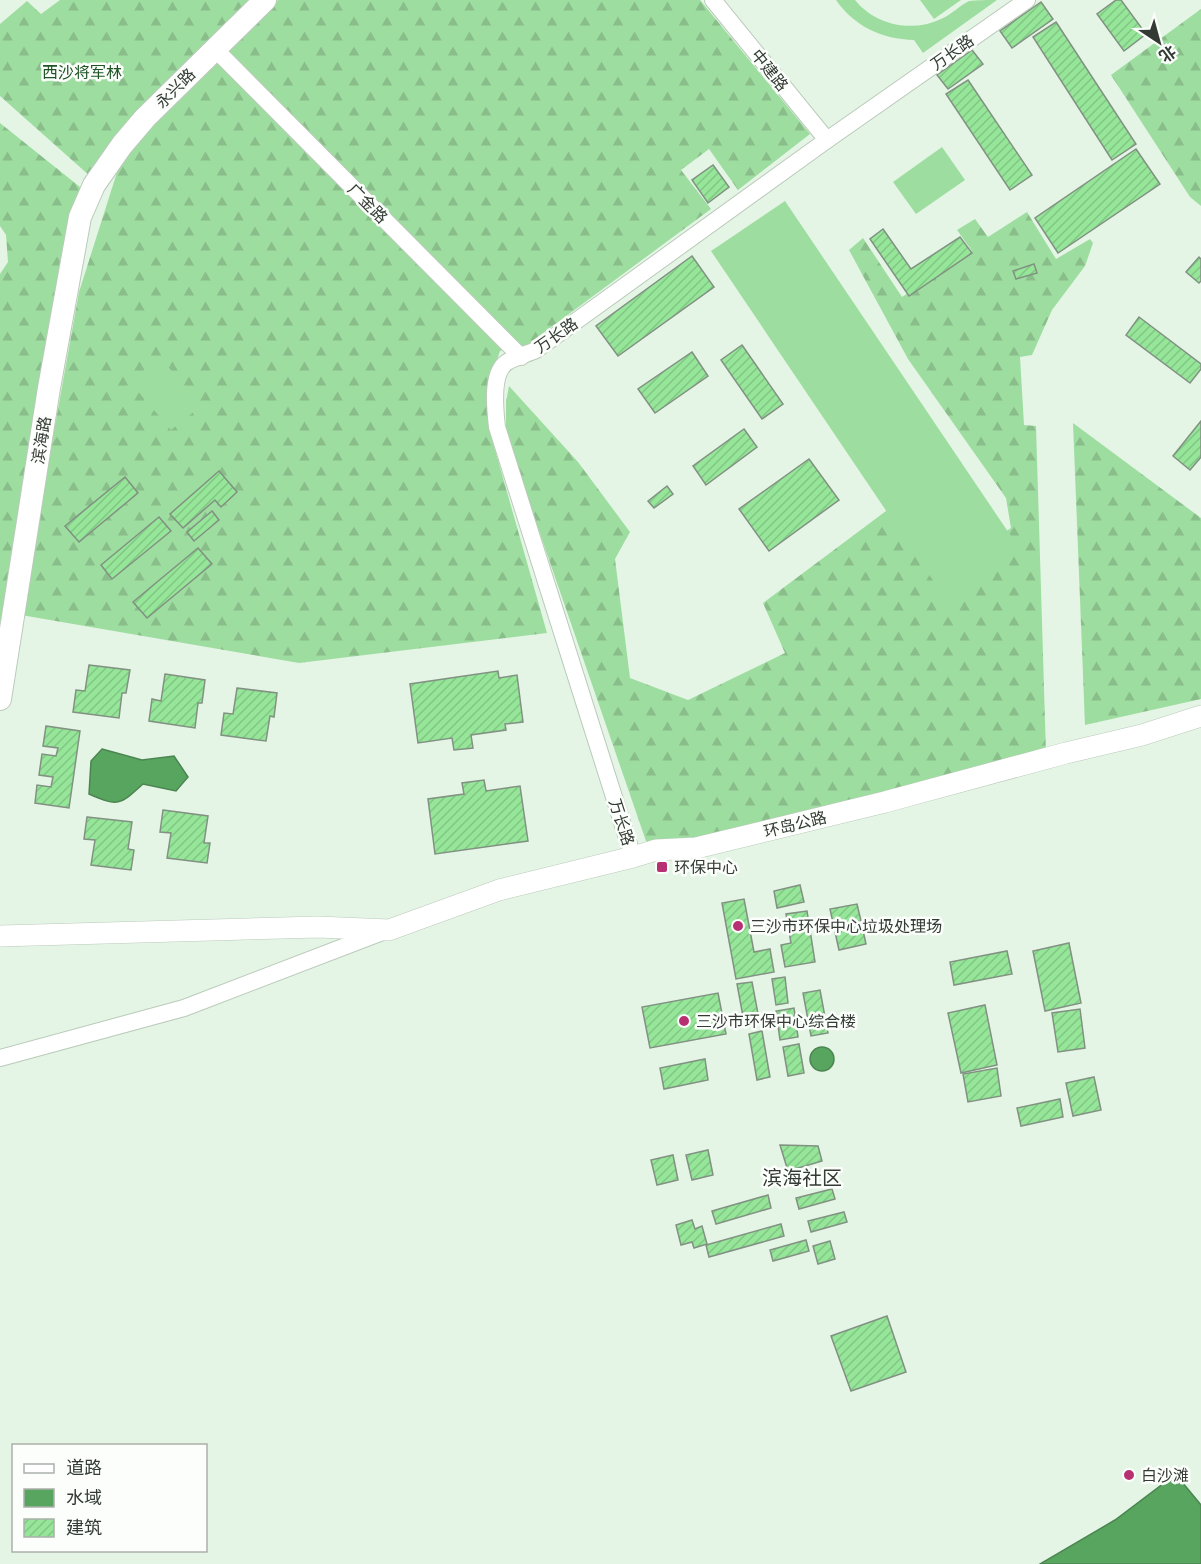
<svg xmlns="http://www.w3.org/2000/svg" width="1201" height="1564" font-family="'Fira Sans','Noto Sans SC',sans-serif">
<defs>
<pattern id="forest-firs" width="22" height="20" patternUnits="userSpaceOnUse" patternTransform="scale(1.5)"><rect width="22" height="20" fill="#9edda0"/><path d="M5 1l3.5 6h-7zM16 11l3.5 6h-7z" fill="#89be8a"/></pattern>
<pattern id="building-hatch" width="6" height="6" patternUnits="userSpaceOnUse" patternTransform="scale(1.5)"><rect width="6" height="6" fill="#96e69a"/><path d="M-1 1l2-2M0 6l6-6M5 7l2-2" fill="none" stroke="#82c685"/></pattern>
</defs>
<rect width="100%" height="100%" fill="#e4f5e5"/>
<g fill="url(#forest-firs)">
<path d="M60,0H254L91,177L0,96V24L27,1L41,14Z"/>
<path d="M278,0H700L810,134L738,190L709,149L681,170L711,209L527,345L500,351L489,383L490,432L547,633L299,663L21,615L79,292L119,166L134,140Z"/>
<path d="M1201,9V206L1190,197L1111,75Z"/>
<path d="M0,123L85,191L63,245L0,639V274L8,262L6,235L0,226Z"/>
<path d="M1027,212L1056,259L1090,239L1093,243L1085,266L1052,310L1032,355L1020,357L1024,425L1036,426L1046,753L656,850L646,841L506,435V402L509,386L578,462L630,532L615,559L630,678L688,700L785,653L763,603L890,508L938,578L1011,528L1006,498L908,359L849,250L863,238L902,297L972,251L957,230L975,219L988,237Z"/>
<path d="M1073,423L1201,518V699L1085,725Z"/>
</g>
<g fill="#9edda0">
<path d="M836,0H855C875,25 912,33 941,19C951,15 959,6 969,1C976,0 989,0 997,0L923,53L914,40C882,39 855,27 836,0Z"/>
<path d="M920,0H961L934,19Z"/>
<path d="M942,147L965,180L916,214L893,182Z"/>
<path d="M785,201L1021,551L947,601L711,251Z"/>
<path d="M160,357L201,406L171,430L130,382Z"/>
</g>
<g fill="#57a55e" stroke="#4c8551" stroke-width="1.5">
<path d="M102,749L142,760L174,756L188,777L176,791L143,784C120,805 118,807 89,794L91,761Z"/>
<circle cx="822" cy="1059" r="12"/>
<path d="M1184,1468L1182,1482L1201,1505V1564H1040L1115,1520Z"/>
</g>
<g fill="url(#building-hatch)" stroke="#819182" stroke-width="1.5">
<path d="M1116,0H1121L1146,34L1124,51L1097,14Z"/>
<path d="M1041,2L1053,19L1012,48L1000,31Z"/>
<path d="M1056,22L1136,144L1112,160L1033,37Z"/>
<path d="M972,50L983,64L948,89L937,75Z"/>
<path d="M968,80L1032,175L1010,190L946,94Z"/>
<path d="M1136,149L1160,184L1058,253L1035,218Z"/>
<path d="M713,165L729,187L708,203L692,180Z"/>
<path d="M883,229L911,269L960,237L972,253L909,296L870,239Z"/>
<path d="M692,256L714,287L618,356L596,326Z"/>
<path d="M1199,257L1201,259V281L1199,283L1186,272Z"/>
<path d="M1034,264L1037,273L1016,279L1013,271Z"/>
<path d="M1139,317L1201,364V369L1190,383L1126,335Z"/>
<path d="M742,345L783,404L762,419L721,360Z"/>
<path d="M692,352L708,376L655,413L638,389Z"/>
<path d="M1201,421V457L1190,470L1173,456Z"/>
<path d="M744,429L757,447L706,485L693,466Z"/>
<path d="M809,459L839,500L769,551L739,509Z"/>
<path d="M219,471L237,492L221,507L215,500L183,528L170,514Z"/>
<path d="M125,477L138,493L79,542L65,526Z"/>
<path d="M667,486L673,494L654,508L648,501Z"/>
<path d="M212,511L219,520L194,541L187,532Z"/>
<path d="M159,517L171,531L112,579L101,565Z"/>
<path d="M198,548L212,564L147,618L133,602Z"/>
<path d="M89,665L130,670L126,693H122L119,718L73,712L76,690L85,691Z"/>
<path d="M498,671L499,678L517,675L523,722L505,724L506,730L471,735L473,748L454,750L452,738L418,743L410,684Z"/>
<path d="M165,674L205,680L202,703H198L195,728L149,721L152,699L161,701Z"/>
<path d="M237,688L277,693L274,717L270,716L266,741L221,735L224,713L233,714Z"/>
<path d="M46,726L80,731L69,808L35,803L37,785L51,787L53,777L39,775L42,754L56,756L58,748L43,746Z"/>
<path d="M484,780L486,791L520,786L528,841L435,854L428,799L464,794L462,783Z"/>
<path d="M163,810L208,816L204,843H210L207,863L167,858L171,833L160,832Z"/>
<path d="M87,817L132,822L128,849L134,850L131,870L91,865L95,840L84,839Z"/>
<path d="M800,885L804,902L777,908L774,891Z"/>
<path d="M744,899L754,952L770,949L774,972L736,979L722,903Z"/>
<path d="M857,904L861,921L834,927L830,909Z"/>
<path d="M807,911L815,962L785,967L781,945L791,943L786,914Z"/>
<path d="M862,926L866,944L839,950L835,932Z"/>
<path d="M1069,943L1081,1003L1045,1011L1033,951Z"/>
<path d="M1007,951L1012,974L954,985L950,962Z"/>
<path d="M785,977L788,1003L776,1005L772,979Z"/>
<path d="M752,982L759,1019L744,1022L737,984Z"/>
<path d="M820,990L828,1033L811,1036L803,993Z"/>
<path d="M718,993L726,1034L650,1048L642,1007Z"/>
<path d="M985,1005L997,1065L961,1073L948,1013Z"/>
<path d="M794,1008L798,1037L780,1040L776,1011Z"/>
<path d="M1080,1009L1085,1048L1058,1052L1052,1013Z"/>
<path d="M762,1031L770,1077L757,1080L749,1034Z"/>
<path d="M799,1044L804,1073L788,1076L783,1047Z"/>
<path d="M705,1059L708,1080L664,1089L660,1068Z"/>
<path d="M997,1068L1001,1096L968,1102L963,1074Z"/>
<path d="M1094,1077L1101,1110L1073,1116L1066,1083Z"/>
<path d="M1060,1099L1063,1117L1021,1126L1017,1108Z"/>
<path d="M780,1145L818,1146L822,1161L788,1171Z"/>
<path d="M708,1150L713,1175L692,1180L686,1155Z"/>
<path d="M673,1155L678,1180L657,1185L651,1160Z"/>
<path d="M832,1189L835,1199L799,1209L796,1198Z"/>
<path d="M768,1195L771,1208L716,1224L712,1211Z"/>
<path d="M844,1212L847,1222L811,1232L808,1221Z"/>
<path d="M692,1220L695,1229L702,1226L707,1244L694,1248L692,1242L681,1245L676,1225Z"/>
<path d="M781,1224L784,1236L709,1257L706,1245Z"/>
<path d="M806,1240L809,1251L773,1261L770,1250Z"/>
<path d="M830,1241L835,1259L818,1264L813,1246Z"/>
<path d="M887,1316L906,1372L851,1391L831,1336Z"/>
</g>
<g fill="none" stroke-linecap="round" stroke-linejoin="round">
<defs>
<g id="minor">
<path d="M713,0L827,140"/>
<path d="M215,49L521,357"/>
<path d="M633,857L497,427C495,409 490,370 509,361C518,356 527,354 536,350L827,140L1027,0"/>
<path d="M0,1058L184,1008L385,931"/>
</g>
<path id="tertiary" d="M0,936L318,927L389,930L499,890L633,857L656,850L696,848L885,802L1066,753L1142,735L1201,716"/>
<path id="secondary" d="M0,699L49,388L80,217L94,185L122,145L145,118L265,0"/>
</defs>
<use href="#minor" stroke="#bacaba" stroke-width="18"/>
<use href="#tertiary" stroke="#bacaba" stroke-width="22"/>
<use href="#secondary" stroke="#bacaba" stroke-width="24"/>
<use href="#minor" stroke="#fff" stroke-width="16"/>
<use href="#tertiary" stroke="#fff" stroke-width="21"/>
<use href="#secondary" stroke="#fff" stroke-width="22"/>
</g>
<g fill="#b73071" stroke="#fbfefb" stroke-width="2">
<rect x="656" y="861" width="12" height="12" rx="3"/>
<circle cx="738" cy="926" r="6"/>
<circle cx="684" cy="1021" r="6"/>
<circle cx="1129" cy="1475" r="6"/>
</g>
<g text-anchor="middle" stroke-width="5" stroke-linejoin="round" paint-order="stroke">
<g font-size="16" fill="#343a34" stroke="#fbfefb">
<text transform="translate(952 52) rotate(-35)" y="6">万长路</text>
<text transform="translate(770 70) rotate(51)" y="6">中建路</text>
<text transform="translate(175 88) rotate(-45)" y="6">永兴路</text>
<text transform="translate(368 203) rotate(45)" y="6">广金路</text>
<text transform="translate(556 335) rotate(-35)" y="6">万长路</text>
<text transform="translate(41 440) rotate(-81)" y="6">滨海路</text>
<text transform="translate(622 822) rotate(72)" y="6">万长路</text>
<text transform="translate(795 824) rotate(-14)" y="6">环岛公路</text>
</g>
<g font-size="16" fill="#1e5424" stroke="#fbfefb">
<text x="82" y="78">西沙将军林</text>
</g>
<g font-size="16" fill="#343a34" stroke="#fbfefb" text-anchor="start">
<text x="674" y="873">环保中心</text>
<text x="750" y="932">三沙市环保中心垃圾处理场</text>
<text x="696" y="1027">三沙市环保中心综合楼</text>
<text x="1141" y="1481">白沙滩</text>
</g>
<g font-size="20" fill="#343a34" stroke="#fbfefb">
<text x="802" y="1185">滨海社区</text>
</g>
</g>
<rect x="12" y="1444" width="195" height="108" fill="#fbfefb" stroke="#abb0ab" stroke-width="1.5"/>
<rect x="24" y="1464" width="30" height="9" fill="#ffffff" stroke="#abb0ab" stroke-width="1.5"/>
<text x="66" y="1474" font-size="18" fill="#343a34">道路</text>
<rect x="24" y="1489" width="30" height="18" fill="#57a55e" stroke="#abb0ab" stroke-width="1.5"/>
<text x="66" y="1504" font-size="18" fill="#343a34">水域</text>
<rect x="24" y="1519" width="30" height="18" fill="url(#building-hatch)" stroke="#abb0ab" stroke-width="1.5"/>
<text x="66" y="1534" font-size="18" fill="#343a34">建筑</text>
<g transform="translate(1159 42) rotate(144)" stroke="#fbfefb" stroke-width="4.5" paint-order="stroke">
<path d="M0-4.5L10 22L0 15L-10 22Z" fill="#343a34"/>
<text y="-9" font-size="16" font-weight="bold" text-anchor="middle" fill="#343a34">北</text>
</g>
</svg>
